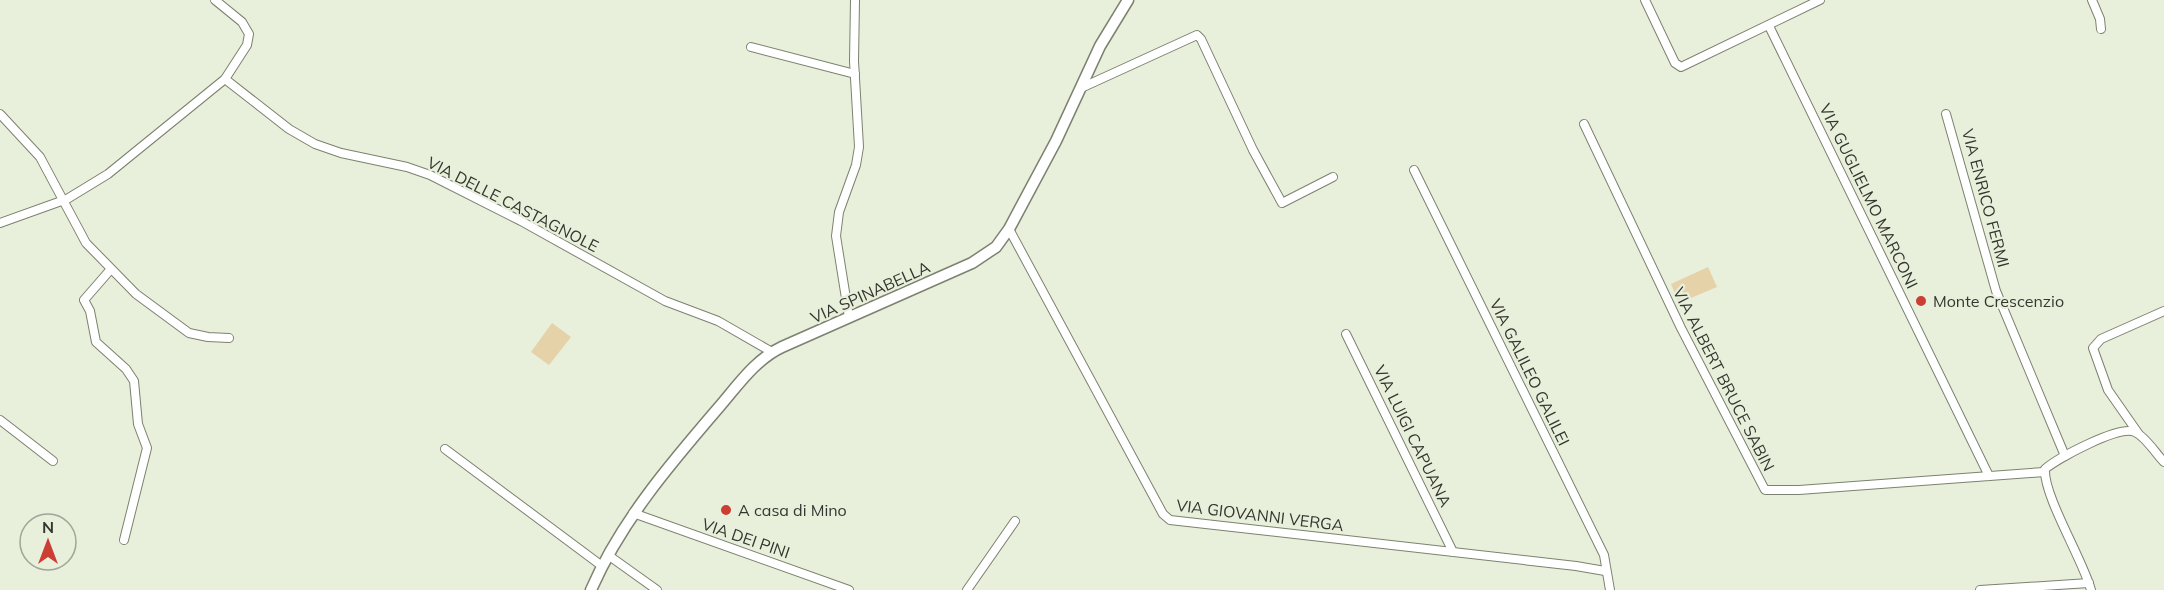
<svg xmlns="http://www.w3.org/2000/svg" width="2164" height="590" font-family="Mulish,sans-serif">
<rect width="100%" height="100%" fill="#e8efdb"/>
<g fill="#e5d2a8">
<path d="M1708,267L1717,287L1679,303L1671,284Z"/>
<path d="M552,323L571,337L549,365L531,352Z"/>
</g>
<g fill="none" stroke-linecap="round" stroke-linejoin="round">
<defs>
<g id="minor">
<path d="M1645,0L1675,63L1681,67L1820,0"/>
<path d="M2092,0L2100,19L2101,29"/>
<path d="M1769,26L1989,476"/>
<path d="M751,47L855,74"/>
<path d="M225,79L289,129L315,144L341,153L407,167L430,175L521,221L665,301L718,321L772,352"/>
<path d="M1081,88L1197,35L1201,39L1253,150L1282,203L1333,177"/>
<path d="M0,114L40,157L86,243L136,294L189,333L208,337L229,338"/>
<path d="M1946,114L1996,291L2065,456"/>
<path d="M1584,124L1681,328L1765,490H1799L2044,472"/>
<path d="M1414,170L1604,555L1610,590"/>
<path d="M0,223L67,199L108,174L225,79L247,45L249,34L242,22L215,0"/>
<path d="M1009,229L1163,514L1170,520L1576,566L1605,571"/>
<path d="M111,269L84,300L90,311L96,342L126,369L134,381L138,424L147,448L124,540"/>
<path d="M849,317L836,236L839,212L856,165L859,147L854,61L855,0"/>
<path d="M1346,334L1453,552"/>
<path d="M0,420L53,461"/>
<path d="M2138,433L2108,390L2093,348L2101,339L2164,311"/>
<path d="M445,449L602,566"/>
<path d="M633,513L849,590"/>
<path d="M608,555L657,590"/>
<path d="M967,590L1015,521"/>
<path d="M1980,590L2089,583"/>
<path d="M2091,590C2083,560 2043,495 2045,469C2058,458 2119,425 2135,432C2146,437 2156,454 2164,462"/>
</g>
<path id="tertiary" d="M591,590C621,521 671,463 720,406C738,385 756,359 782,347L972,263L996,247L1009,229L1056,141L1100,46L1128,0"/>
</defs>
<use href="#minor" stroke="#7b826f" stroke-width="10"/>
<use href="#tertiary" stroke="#7b826f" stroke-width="13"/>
<use href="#minor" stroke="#fff" stroke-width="8"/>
<use href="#tertiary" stroke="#fff" stroke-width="10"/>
</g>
<g fill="#cc3e33" stroke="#e8efdb" stroke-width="2">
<circle cx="1921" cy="301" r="6"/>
<circle cx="726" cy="510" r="6"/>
</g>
<g text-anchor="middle" stroke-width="4.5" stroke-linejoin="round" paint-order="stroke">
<g font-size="16" fill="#34372f" stroke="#e8efdb">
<text transform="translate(1869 196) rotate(64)" y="6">VIA GUGLIELMO MARCONI</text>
<text transform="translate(1986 198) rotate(75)" y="6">VIA ENRICO FERMI</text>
<text transform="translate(513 204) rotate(27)" y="6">VIA DELLE CASTAGNOLE</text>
<text transform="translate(870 292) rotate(-24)" y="6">VIA SPINABELLA</text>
<text transform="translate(1530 372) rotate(64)" y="6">VIA GALILEO GALILEI</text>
<text transform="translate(1724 379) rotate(63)" y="6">VIA ALBERT BRUCE SABIN</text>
<text transform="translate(1413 436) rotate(64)" y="6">VIA LUIGI CAPUANA</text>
<text transform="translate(1260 515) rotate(7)" y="6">VIA GIOVANNI VERGA</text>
<text transform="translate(746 538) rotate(19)" y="6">VIA DEI PINI</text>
</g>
<g font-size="16" fill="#34372f" stroke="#e8efdb" text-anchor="start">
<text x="1933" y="307">Monte Crescenzio</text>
<text x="738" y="516">A casa di Mino</text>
</g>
</g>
<g transform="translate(48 542)"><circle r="28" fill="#e8efdb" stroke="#a0a596" stroke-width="1.5"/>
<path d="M0-4.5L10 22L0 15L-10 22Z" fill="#cc3e33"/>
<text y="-9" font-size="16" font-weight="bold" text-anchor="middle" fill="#34372f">N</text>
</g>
</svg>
